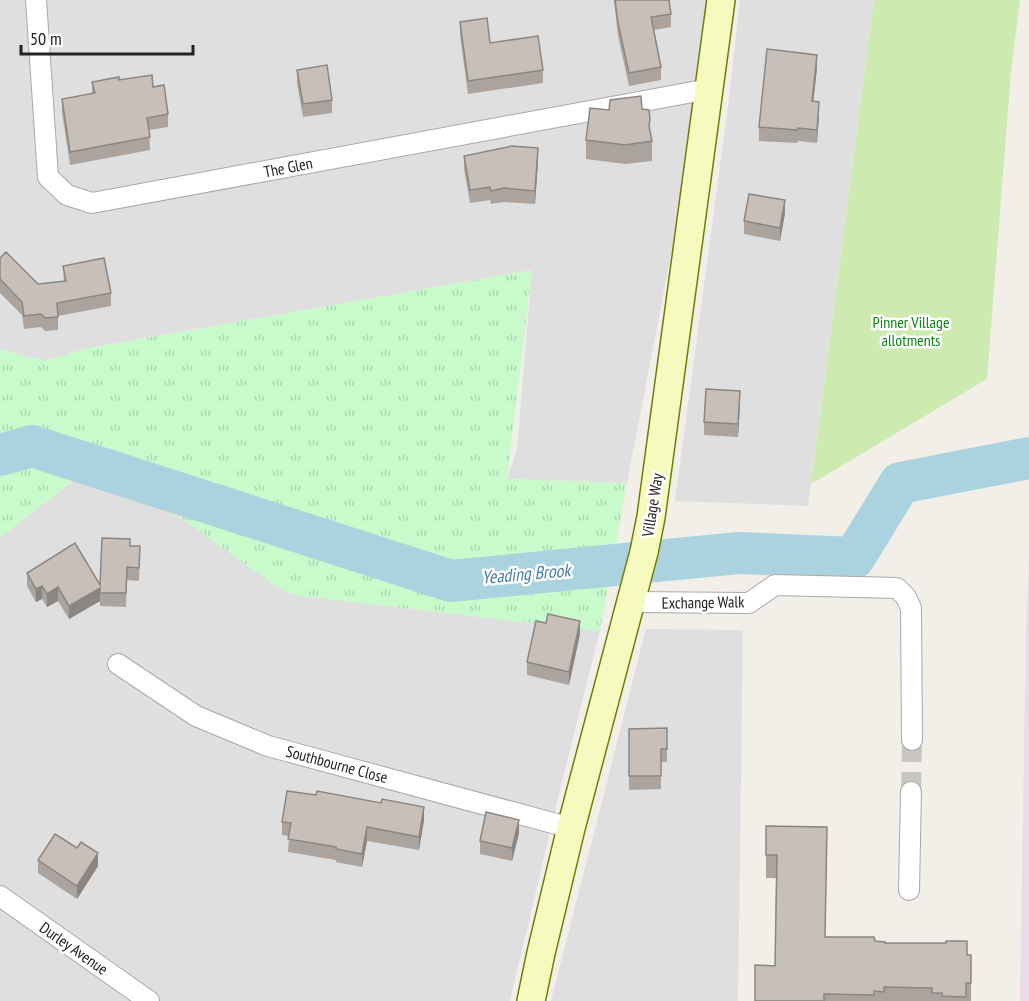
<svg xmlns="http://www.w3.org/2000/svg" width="1029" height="1001" font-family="'PT Sans Narrow',sans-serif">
<defs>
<pattern id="park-tufts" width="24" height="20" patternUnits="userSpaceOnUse" patternTransform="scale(1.5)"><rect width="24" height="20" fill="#c8facc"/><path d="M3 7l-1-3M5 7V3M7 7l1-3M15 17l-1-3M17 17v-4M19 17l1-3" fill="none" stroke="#acd6af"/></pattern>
</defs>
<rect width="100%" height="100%" fill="#f2efe9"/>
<g fill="#e0dfdf">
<path d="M0,0H714L694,135L627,483L507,479L517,449L532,270L83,349L45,361L0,350Z"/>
<path d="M740,0H874L808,506L675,501L729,99Z"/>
<path d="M75,479L169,509L278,588L295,595L600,631L560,790L510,1001H0V538Z"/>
<path d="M646,629L743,630L738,1001H551Z"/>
</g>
<path fill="#ebdbe8" d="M1029,559V1001H1020L1026,629Z"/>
<path fill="url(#park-tufts)" d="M532,270L507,479L627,483L600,631L295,595L278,588L169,509L75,479L0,538V350L45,361L83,349Z"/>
<path fill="#cdebb0" d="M874,0H1020L1011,72L987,379L811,484Z"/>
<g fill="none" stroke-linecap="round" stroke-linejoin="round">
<path stroke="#aad3df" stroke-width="42" d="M0,455L32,446L451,581L739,553L854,558L900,483L1029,458"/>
<path stroke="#c8c6c1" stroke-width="20" stroke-dasharray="20 10" stroke-linecap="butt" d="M911,792L912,740"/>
<defs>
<g id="street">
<path d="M36,0L48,177L67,195L92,203L709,89"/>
<path d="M630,602L749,603L775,585L897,588L906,597L911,608L912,740"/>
<path d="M118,664L196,716L268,746L571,828"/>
<path d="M909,890L911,792"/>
<path d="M0,896L149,1001"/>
</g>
<path id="secondary" d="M531,1001L541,953L571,828L644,552L651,517L721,0"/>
</defs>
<use href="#street" stroke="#a9a9a9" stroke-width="22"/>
<use href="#secondary" stroke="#707d05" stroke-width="30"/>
<use href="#street" stroke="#fff" stroke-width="20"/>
<use href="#secondary" stroke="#f7fabf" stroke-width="27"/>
</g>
<g fill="#aba49e">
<path d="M614,0H669L671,14V27L654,30L661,67V80L629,86L618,36Z"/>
<path d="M460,22L490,43L543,70V83L468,94L460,35Z"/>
<path d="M817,68L813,101L819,115L817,143L798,141L797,143L759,141V127Z"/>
<path d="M297,70L332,100V113L303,117L297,83Z"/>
<path d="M119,80L153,87L168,114V127L149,130L150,150L70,165L62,112V99L92,94V82Z"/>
<path d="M642,109L650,133L652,141V161L625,164L586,159V140L609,110Z"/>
<path d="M464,156L538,162L535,204L504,202L491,204L490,200L470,203L464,169Z"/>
<path d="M785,213L780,241L744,234V221Z"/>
<path d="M0,258L38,284L64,282L63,266L111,293V306L58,316V330L45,331L41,327L24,329L22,315L0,293Z"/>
<path d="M740,404L738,437L704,435V422Z"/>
<path d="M130,546H140L139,581L127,580L126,607L100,606V601L69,619L58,601L47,607L42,599L36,602L27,586V573L100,585Z"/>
<path d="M580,634L569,685L527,675V662Z"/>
<path d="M667,728V762H661V789L629,790V729Z"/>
<path d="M316,795L424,820L419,850L367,841L362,867L336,862V860L288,852L289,836L282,835V822Z"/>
<path d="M766,826L826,937L885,943L971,955V1001H755L775,966L776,878H766Z"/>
<path d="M519,833L512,861L480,854V841Z"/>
<path d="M38,860L98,866L77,899L38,873Z"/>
</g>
<g fill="#8b8681">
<path d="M817,55V68L812,114V101Z"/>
<path d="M819,102V115L817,143V130Z"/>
<path d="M538,148V162L535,204V191Z"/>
<path d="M785,200V213L780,241V228Z"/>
<path d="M740,391V404L738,437V424Z"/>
<path d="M42,586V599L36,602V589Z"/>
<path d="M58,587V601L47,607V594Z"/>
<path d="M100,588V601L69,619V606Z"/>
<path d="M580,621V634L569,685V672Z"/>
<path d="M424,807V820L419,850V837Z"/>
<path d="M519,820V833L512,861V848Z"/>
<path d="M367,827V841L362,867V854Z"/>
<path d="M98,853V866L77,899V886Z"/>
</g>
<g fill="#c7bfb8" stroke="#8b8681" stroke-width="1.5">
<path d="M615,0H669L671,14L651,17L661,67L629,73L618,23Z"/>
<path d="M487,18L490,43L538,36L543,70L468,81L460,22Z"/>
<path d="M767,49L817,55L812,101L819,102L817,130L798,128L797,130L759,127Z"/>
<path d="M327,65L332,100L303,104L297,70Z"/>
<path d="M152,75L153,87L164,85L168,114L147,118L150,137L70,152L62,99L95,93L92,82L119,77V80Z"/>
<path d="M641,96L642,109L649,110L650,119L649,126L652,141L625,145L586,140L590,108L609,110L610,100Z"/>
<path d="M512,146L538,148L535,191L504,188L491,191L490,187L470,190L464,156Z"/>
<path d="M749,194L785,200L780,228L744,221Z"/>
<path d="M6,252L38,284L66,281L63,266L104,258L111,293L57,303L58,317L45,318L41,314L24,316L22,302L0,279V258Z"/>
<path d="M706,389L740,391L738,424L704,422Z"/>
<path d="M102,538L130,539V546H140L139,568L127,567L126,593H100V588L69,606L58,587L47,594L42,586L36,589L27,573L75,543L100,585Z"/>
<path d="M548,614L580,621L569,672L527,662L536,621L546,623Z"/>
<path d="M667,728V749H661V776H629V729Z"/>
<path d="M287,791L316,795L317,791L381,803L382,799L424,807L419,837L367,827L362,854L336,849V847L288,839L291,823L282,822Z"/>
<path d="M486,812L519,820L512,848L480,841Z"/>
<path d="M766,826L827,827L825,937H874L875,941L885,942V943H946V941H967V955H971V983H966V997L942,996V993H932V988L884,987V992L874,991V995L824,994V1001H755V965L775,966L777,855H766Z"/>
<path d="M55,834L77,848L81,842L98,853L77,886L38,860Z"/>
</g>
<g text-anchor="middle" stroke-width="5" stroke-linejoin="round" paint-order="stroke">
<g font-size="16" fill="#222" stroke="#fff">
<text transform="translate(288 167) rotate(-11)" y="6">The Glen</text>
<text transform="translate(652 505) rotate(-81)" y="6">Village Way</text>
<text transform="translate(703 602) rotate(-1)" y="6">Exchange Walk</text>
<text transform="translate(337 764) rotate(15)" y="6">Southbourne Close</text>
<text transform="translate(74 948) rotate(35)" y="6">Durley Avenue</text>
</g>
<g font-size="16" fill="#0c8416" stroke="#fff">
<text x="911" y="328">Pinner Village<tspan x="911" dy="18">allotments</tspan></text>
</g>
<g font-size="18" font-style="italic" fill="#4a7aab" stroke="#fff">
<text transform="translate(526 574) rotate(-5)" y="6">Yeading Brook</text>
</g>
</g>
<path d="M21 45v9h172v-9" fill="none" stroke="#222222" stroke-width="3"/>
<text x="30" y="45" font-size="18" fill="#222222" stroke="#ffffff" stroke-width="4.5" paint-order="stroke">50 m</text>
</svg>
